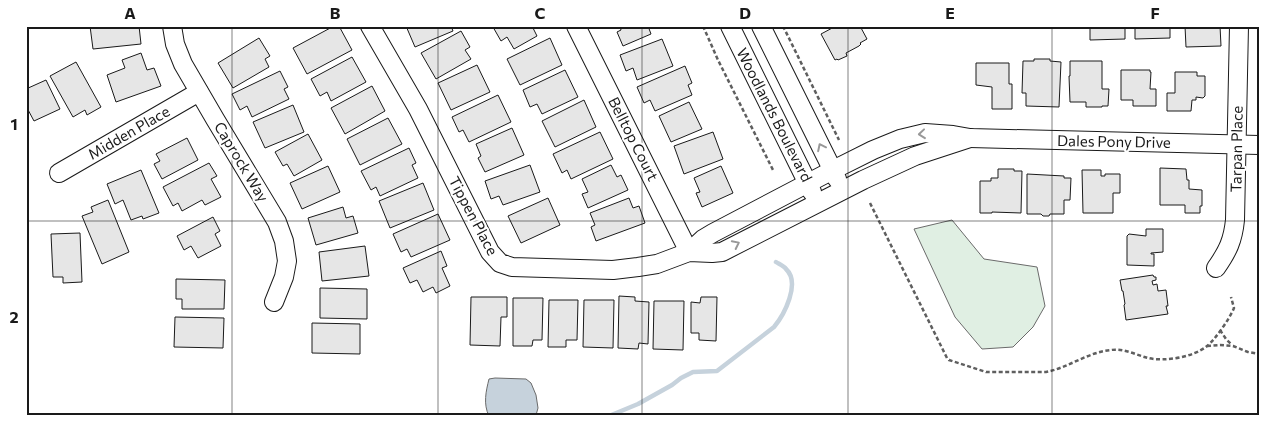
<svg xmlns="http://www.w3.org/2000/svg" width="1285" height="442" font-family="Commissioner,sans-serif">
<rect width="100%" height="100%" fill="#fff"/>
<path fill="#e0efe3" stroke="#6a6a6a" d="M952,220L984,259L1037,267L1045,306L1033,327L1013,347L982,349L955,317L914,229Z"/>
<path fill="#c6d2dc" stroke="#6a6a6a" d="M495,378L526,379L531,383L536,395L538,408L536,415L535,416H489C483,404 486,391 489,379Z"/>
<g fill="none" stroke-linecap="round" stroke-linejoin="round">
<path stroke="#c6d2dc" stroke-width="4.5" d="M609,416L638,404L672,385L681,378L693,372L717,371L774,327C784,315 801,283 786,269C784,266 779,264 776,262"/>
</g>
<g fill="#e6e6e6" stroke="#1a1a1a">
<path d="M90,26H139L141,44L93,49Z"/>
<path d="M334,26H339L352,50L307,74L293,48Z"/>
<path d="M406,26H451L453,31L415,47Z"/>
<path d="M494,26H532L537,36L514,49L507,37L501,41L493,27Z"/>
<path d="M620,26H648L651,34L623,46L617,32L621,30Z"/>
<path d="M836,26H860L867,39L860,43L861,44L859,46L846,53L847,56L838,60L837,59L835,60L821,34Z"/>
<path d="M1090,26H1125V39L1090,40Z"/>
<path d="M1135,26H1170V38L1135,39Z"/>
<path d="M1185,26H1220L1221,46L1186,47Z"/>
<path d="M461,31L470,47L465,50L471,59L436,79L421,53Z"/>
<path d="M259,38L270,56L265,59L269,67L233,88L218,63Z"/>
<path d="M550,38L562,65L520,85L507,59Z"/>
<path d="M662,39L673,66L637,80L633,68L626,71L620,55Z"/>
<path d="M141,53L147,70L154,68L161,86L116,102L107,75L125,68L122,60Z"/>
<path d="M352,57L366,82L331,101L327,92L320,96L311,79Z"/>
<path d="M1034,59H1050V61L1061,62L1059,107L1026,106V93H1022L1023,61H1034Z"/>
<path d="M1070,61H1102V89H1109L1108,106H1102V107H1086V102H1070L1069,76H1070Z"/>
<path d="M76,62L101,107L87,115L85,110L73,117L50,76Z"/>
<path d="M976,63H1009V84H1012V109H992V87L976,85Z"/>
<path d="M477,65L490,92L451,110L438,83Z"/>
<path d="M685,66L692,83L688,85L692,95L655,111L650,100L644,103L637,87Z"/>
<path d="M565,70L578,97L542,114L537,104L530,107L523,90Z"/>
<path d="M1121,70H1150V72H1151L1150,89H1156V106H1133V100H1121Z"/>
<path d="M280,71L288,87L284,89L289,99L252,117L247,106L240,110L232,94Z"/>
<path d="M1175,72H1197V76H1205V96L1203,98L1196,97V100H1192L1191,111H1167V93H1175Z"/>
<path d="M46,80L60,109L34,121L26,106V89Z"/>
<path d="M372,86L385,111L345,134L331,108Z"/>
<path d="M498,95L511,122L469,142L463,130L459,132L452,117Z"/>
<path d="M584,100L596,127L555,147L542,121Z"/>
<path d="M689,102L702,129L671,142L659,116Z"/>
<path d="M293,105L304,132L265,148L253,122Z"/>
<path d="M388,118L402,144L360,165L347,139Z"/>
<path d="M512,128L524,155L485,172L478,158L481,156L476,144Z"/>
<path d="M600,132L613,159L571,179L567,170L562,173L553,154Z"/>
<path d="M713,132L723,159L684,174L674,146Z"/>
<path d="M308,134L322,160L294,176L287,164L283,166L275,152Z"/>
<path d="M187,138L198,160L162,179L154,164L160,161L156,154Z"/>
<path d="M409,148L416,163L412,165L418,178L380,196L376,187L371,190L361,171Z"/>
<path d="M209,163L217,176L211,179L221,197L205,205L202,200L182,211L178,203L173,206L163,187Z"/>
<path d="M530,165L540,192L503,205L499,196L491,199L485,181Z"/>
<path d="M611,165L617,177L621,175L628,190L588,208L582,194L588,192L582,179Z"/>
<path d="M328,166L340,192L302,209L290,183Z"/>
<path d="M721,166L733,193L702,207L696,193L700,192L694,178Z"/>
<path d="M1160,168L1186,169L1187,180H1189V189L1202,190V206H1200V213H1185V205H1160Z"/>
<path d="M998,169H1014V171H1022L1021,213L992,212V213H980V181H991V178H998Z"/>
<path d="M141,170L159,213L143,219L142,216L131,220L123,200L115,204L107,184Z"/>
<path d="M1082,170H1101V176H1105V174H1120V193H1113V213H1083Z"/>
<path d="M1027,174L1064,176V178H1071L1070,200H1064V214H1050L1049,216H1043L1041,214H1027Z"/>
<path d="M423,183L434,210L390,228L379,201Z"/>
<path d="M548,198L560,225L521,243L508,216Z"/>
<path d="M629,198L633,208L639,206L645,223L596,241L591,227L595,225L590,213Z"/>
<path d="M108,200L129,252L102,264L82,216L93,212L91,207Z"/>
<path d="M343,207L346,218L353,216L358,233L316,245L308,218Z"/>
<path d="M438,214L450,240L411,257L407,249L401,252L393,234Z"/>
<path d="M213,217L220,231L215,234L221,246L198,258L191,246L184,250L177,236Z"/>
<path d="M1146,229H1163V252L1151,253V254H1154V266L1127,265V236L1129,234L1146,236Z"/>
<path d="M80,233L82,282L63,283V277H53L51,234Z"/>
<path d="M365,246L369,276L322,281L319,252Z"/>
<path d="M441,251L447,266L442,268L450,286L436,293L433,287L423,292L417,280L410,283L403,268Z"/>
<path d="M1153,275L1154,277H1156V280L1152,281L1153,285L1157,284L1158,291L1166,290L1168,306H1166L1168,314L1126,320L1124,305L1125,304L1123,291H1122L1120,280Z"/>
<path d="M176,279L225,280L224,309H182V299H176Z"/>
<path d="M320,288L367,289V319L320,318Z"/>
<path d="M619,296L635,297V301L649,302L648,344L639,343L638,349L618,348Z"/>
<path d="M471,297H507V317H501L500,346L470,345Z"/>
<path d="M701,297H717L716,341L699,340V333H691V302L700,303Z"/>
<path d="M513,298H543L542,340H533L532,346H513Z"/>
<path d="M549,300H578L577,340H566V347H548Z"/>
<path d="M584,300H614L613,348L583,347Z"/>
<path d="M654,301H684L683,350L653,349Z"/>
<path d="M175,317L224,318L223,348L174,347Z"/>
<path d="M312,323L360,324V354L312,353Z"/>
</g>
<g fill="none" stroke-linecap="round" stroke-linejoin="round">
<defs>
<g id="minor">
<path d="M172,26L175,44L183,64L215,119L277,222L284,241L287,261L284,277L274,302"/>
<path d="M370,26L418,109L490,252L500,263L512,267L613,270L638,267L657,264L689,252L712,253L722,252L863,180L915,156L970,138"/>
<path d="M576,26L689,252"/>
<path d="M730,26L812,192"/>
<path d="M761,26L837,179"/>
<path d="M59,173L199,92"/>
<path d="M689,252L703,239L713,233L833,170L873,150L900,139L925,133L953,135L970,138L1259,145"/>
<path d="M1216,268C1228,251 1233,240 1235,220L1239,26"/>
</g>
</defs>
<use href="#minor" stroke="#1a1a1a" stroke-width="20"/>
<g stroke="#5f5f5f" stroke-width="2.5" stroke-dasharray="4 2.5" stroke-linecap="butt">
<path d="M703,26L718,60L774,172"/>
<path d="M783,26L839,140"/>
<path d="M870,203L947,358L949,360L986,372H1046C1068,368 1088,352 1111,350C1124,348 1136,355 1148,358C1165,362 1194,357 1207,346C1215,340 1230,318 1234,308L1231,297"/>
<path d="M1220,330L1226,339L1232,345"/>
<path d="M1207,346L1220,345L1233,346L1248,352L1259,354"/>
</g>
<use href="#minor" stroke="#fff" stroke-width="18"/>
</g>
<defs><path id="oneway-chevron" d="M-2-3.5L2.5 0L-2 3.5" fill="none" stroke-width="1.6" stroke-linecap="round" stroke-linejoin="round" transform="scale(1.25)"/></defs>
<g stroke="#989898">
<use href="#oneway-chevron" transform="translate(922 134) rotate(174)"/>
<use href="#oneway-chevron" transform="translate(821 147) rotate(-116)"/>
<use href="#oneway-chevron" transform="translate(736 244) rotate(-26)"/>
</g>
<path fill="none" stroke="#1a1a1a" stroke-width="1" stroke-opacity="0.55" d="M232,26V416M438,26V416M642,26V416M848,26V416M1052,26V416M26,221H1259"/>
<g text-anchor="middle" stroke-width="4" stroke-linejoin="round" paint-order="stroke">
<g font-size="15" fill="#1a1a1a" stroke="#fff">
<text transform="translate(774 115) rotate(63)" y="5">Woodlands Boulevard</text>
<text transform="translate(129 133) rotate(-30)" y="5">Midden Place</text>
<text transform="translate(633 139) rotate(63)" y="5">Belltop Court</text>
<text transform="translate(1114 142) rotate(1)" y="5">Dales Pony Drive</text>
<text transform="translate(1237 149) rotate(-89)" y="5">Tarpan Place</text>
<text transform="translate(241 162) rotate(59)" y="5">Caprock Way</text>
<text transform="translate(473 216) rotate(62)" y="5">Tippen Place</text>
</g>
</g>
<rect width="1285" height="442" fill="none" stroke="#ffffff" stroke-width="55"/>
<rect x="28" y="28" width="1230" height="386" fill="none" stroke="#1a1a1a" stroke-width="2"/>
<g font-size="16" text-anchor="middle" font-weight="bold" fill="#1a1a1a">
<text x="130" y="19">A</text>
<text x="335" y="19">B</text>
<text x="540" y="19">C</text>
<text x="745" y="19">D</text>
<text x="950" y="19">E</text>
<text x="1155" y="19">F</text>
<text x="14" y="130">1</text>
<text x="14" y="323">2</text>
</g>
</svg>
